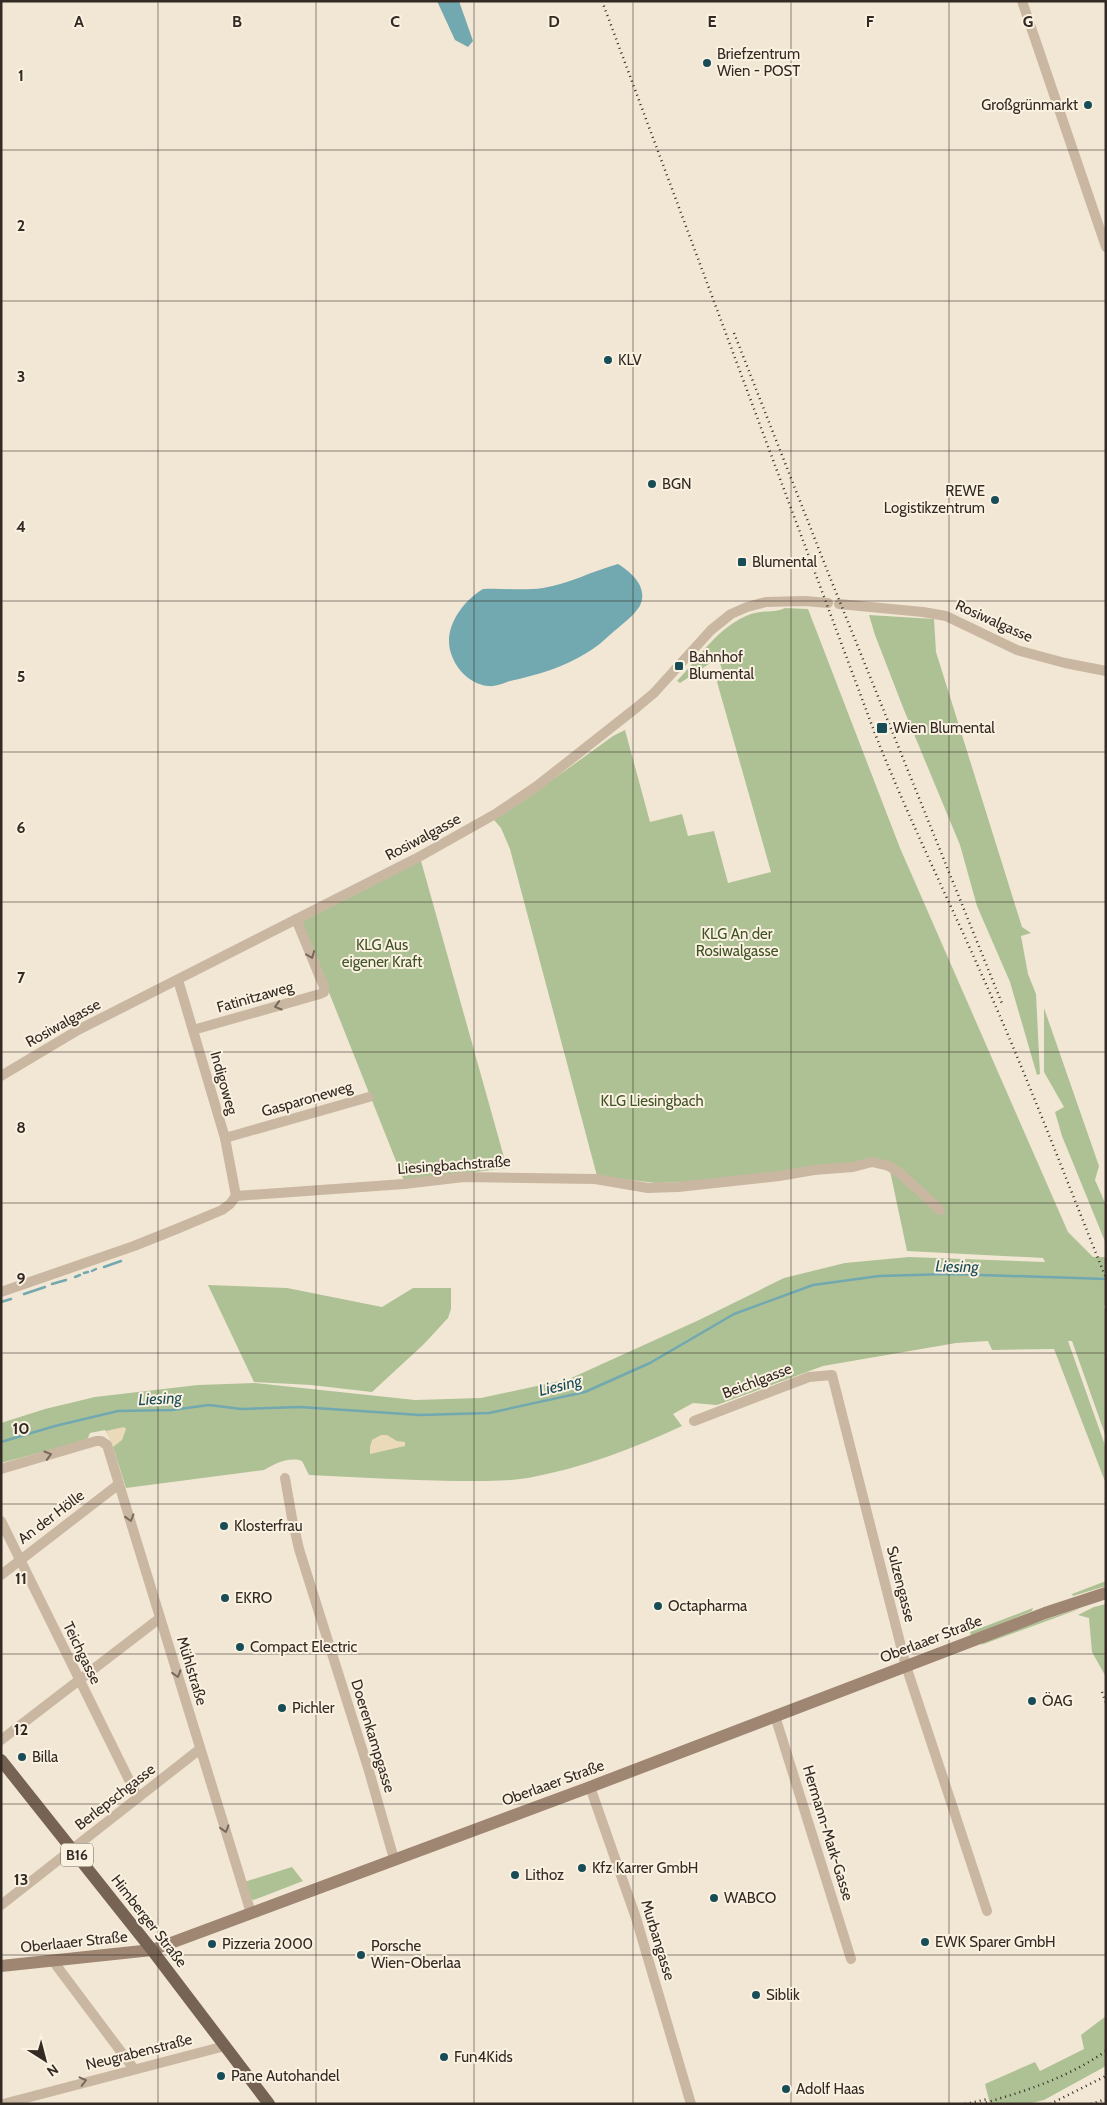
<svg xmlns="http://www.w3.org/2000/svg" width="1107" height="2105" font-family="Cabin,sans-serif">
<rect width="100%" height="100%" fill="#f2e7d5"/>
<g fill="#aec195">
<path d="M785,608L808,609L900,848L1068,1232L1093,1257H1106V1305L1104,1306L1106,1312V1437L1072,1341H1068L1106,1448V1484L1054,1349L992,1350L988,1341L956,1343L823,1366L717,1405L693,1403L673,1414L682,1426C632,1449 582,1468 528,1478C503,1482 478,1481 453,1481C404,1480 357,1477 309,1475L302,1461C289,1456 274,1464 264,1470L126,1488L110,1438L105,1430L90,1433L87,1440L1,1463V1423L45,1409L95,1397L198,1385L255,1383L415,1400L481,1398L569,1379L699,1320L784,1278L845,1263L909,1257L1045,1262L1043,1258L907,1251L889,1166L886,1165L710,1181L656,1183L597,1176L510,849L501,828L494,820L526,799L613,736L625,730L650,822L682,814L688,836L714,831L728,883L771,872L717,682L723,672L718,658L680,683L677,681C701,656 717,627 751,614C761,610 776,613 785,608Z"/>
<path d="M869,615L934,619L936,652L1022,927L1031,933L1021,936L1028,974L1036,994L1040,1074L1037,1075L1010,982L977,906L960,845L904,710L875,635Z"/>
<path d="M421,861L507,1168L404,1181L301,922Z"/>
<path d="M1044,1008L1099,1166L1095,1180L1106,1205V1244L1062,1136L1055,1112L1064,1107L1044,1072Z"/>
<path d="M208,1285L287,1288L382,1307L413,1288H451V1309L448,1318L424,1344L372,1392L311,1385L254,1382Z"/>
<path d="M1106,1581V1586L1073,1596L1072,1594Z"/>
<path d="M1106,1604V1677L1092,1652L1089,1618L1078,1615L1094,1607Z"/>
<path d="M1033,1608L1032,1611L971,1636L970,1632Z"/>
<path d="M1081,1608L1074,1611L981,1645L988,1638Z"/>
<path d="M292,1867L303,1881L259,1898L253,1900L251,1898L244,1882Z"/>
<path d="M1106,2016V2066L1044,2100L1028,2104H990L985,2084L1035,2062L1040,2071L1084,2049L1081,2035Z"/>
</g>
<g fill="#ebdaba">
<path d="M124,1427L126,1429L122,1440L113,1447L106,1431Z"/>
<path d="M381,1435H387L397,1441L405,1442V1446L370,1454V1447L372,1440Z"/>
</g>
<g fill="#72a8b0">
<path d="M437,1H459L473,41L468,47L455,40Z"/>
<path d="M618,564C631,572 647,586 641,603C638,612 625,622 618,628C608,636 599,646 588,652C565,667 537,675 510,681C504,683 495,687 488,686C467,684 449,662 449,641C449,620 466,599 483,589C503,588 523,591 543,588C569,584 592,571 618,564Z"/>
</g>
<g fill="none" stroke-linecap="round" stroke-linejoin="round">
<g stroke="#72a8b0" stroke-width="2.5">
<path d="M104,1267L121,1261"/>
<path d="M92,1271L96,1269"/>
<path d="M84,1273L88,1272"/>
<path d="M75,1277L80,1275"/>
<path d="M52,1284L66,1280"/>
<path d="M24,1294L45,1287"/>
<path d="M1,1302L11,1299"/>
<path d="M1,1442L55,1426L118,1411L172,1410L209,1405L241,1409L300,1407L420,1415L489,1413L585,1392L650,1363L734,1314L813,1285L879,1276L950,1274L1106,1279"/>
</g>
<g stroke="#cab7a1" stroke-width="10">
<path d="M1022,1L1106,247"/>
<path d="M839,604L923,612L946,616L1017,650L1065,663L1106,671"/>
<path d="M178,980L225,1138L236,1196"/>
<path d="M193,1030L320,994L324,992V987L296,919"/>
<path d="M1,1076L78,1030L417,858L497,813L537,786L636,708L654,693L711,630L731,614L747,607L766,602L805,601L828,603"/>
<path d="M225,1138L369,1097"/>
<path d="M236,1196L404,1184L464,1177L595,1179L648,1188L678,1187L779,1176L814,1170L853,1167L872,1162L889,1166L901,1174L940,1210"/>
<path d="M1,1292L134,1246L179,1228L222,1210L230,1204L236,1196"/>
<path d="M694,1421L809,1377L832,1375L906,1666L987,1911"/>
<path d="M1,1469L96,1441H101L107,1445L251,1913"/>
<path d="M285,1478L292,1518L299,1549L369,1771L394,1859"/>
<path d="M1,1521L138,1798"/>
<path d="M1,1575L119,1484"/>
<path d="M775,1716L851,1959"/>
<path d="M1,1740L160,1618"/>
<path d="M590,1787L636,1918L691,2104"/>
<path d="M1,1905L200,1749"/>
<path d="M53,1961L134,2069"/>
<path d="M3,2104L225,2046"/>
</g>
<path stroke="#9e8672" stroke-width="12" d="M1,1966L152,1950L590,1787L1045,1613L1106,1593"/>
<path stroke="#776354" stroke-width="12" d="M1,1760L152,1950L269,2104"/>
<g stroke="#342a24" stroke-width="2.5" stroke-dasharray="1 4" stroke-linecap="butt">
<path d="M602,1L874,731C906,813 945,892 981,973C1026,1073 1065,1177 1106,1278"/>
<path d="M734,333L829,575L1003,1006"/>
<path d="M1102,1692L1106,1703"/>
<path d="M965,2104L988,2099"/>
<path d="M981,2104C1026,2091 1067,2078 1106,2051"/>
<path d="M1050,2104L1106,2076"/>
<path d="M1091,2104L1106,2099"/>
</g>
</g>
<defs><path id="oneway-chevron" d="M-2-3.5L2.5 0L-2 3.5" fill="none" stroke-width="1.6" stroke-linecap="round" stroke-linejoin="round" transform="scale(1.25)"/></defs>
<g stroke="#78695c">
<use href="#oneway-chevron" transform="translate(311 955) rotate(68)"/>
<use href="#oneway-chevron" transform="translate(278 1006) rotate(164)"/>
<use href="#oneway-chevron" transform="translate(48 1455) rotate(-16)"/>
<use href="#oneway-chevron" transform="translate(130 1518) rotate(73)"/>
<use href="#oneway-chevron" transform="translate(177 1674) rotate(73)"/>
<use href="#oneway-chevron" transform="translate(225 1829) rotate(73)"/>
<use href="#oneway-chevron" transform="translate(83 2081) rotate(-14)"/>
</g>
<path fill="none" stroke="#342a24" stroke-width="1" stroke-opacity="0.55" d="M158,1V2104M316,1V2104M474,1V2104M633,1V2104M791,1V2104M949,1V2104M1,150H1106M1,301H1106M1,451H1106M1,601H1106M1,752H1106M1,902H1106M1,1052H1106M1,1203H1106M1,1353H1106M1,1504H1106M1,1654H1106M1,1804H1106M1,1955H1106"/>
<g fill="#184d57" stroke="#faf1e1" stroke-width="2">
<circle cx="707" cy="63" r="5"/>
<circle cx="1088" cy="105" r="5"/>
<circle cx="608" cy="360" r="5"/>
<circle cx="652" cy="484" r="5"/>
<circle cx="995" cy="500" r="5"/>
<rect x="737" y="557" width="10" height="10" rx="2.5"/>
<rect x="674" y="661" width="10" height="10" rx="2.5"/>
<rect x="876" y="722" width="12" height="12" rx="2.5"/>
<circle cx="224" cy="1526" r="5"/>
<circle cx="225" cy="1598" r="5"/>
<circle cx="658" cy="1606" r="5"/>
<circle cx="240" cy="1647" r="5"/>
<circle cx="1032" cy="1701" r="5"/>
<circle cx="282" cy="1708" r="5"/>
<circle cx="22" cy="1757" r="5"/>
<circle cx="582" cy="1868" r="5"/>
<circle cx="515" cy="1875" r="5"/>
<circle cx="714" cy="1898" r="5"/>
<circle cx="925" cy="1942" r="5"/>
<circle cx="212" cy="1944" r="5"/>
<circle cx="361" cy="1955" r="5"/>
<circle cx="756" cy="1995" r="5"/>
<circle cx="444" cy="2057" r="5"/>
<circle cx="221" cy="2076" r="5"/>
<circle cx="786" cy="2089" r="5"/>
</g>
<g text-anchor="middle" stroke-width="4" stroke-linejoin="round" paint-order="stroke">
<rect fill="#faf1e1" stroke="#6f665d" stroke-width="1" x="61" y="1843.5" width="32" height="23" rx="4"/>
<g font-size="14" font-weight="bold" fill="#342a24">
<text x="77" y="1860">B16</text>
</g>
<g font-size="15" fill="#342a24" stroke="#faf1e1" text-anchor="start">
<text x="717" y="59">Briefzentrum<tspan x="717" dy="17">Wien - POST</tspan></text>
<text x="1078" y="110" text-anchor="end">Großgrünmarkt</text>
<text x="618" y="365">KLV</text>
<text x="662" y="489">BGN</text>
<text x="985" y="496" text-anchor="end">REWE<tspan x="985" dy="17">Logistikzentrum</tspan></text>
<text x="752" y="567">Blumental</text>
<text x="689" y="662">Bahnhof<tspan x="689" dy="17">Blumental</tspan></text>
<text x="893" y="733">Wien Blumental</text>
<text x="234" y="1531">Klosterfrau</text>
<text x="235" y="1603">EKRO</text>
<text x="668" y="1611">Octapharma</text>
<text x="250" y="1652">Compact Electric</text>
<text x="1042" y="1706">ÖAG</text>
<text x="292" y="1713">Pichler</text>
<text x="32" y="1762">Billa</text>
<text x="592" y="1873">Kfz Karrer GmbH</text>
<text x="525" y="1880">Lithoz</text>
<text x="724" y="1903">WABCO</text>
<text x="935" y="1947">EWK Sparer GmbH</text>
<text x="222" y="1949">Pizzeria 2000</text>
<text x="371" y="1951">Porsche<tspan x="371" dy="17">Wien-Oberlaa</tspan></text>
<text x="766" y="2000">Siblik</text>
<text x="454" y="2062">Fun4Kids</text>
<text x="231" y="2081">Pane Autohandel</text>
<text x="796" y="2094">Adolf Haas</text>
</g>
<g font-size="15" fill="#342a24" stroke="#faf1e1">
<text transform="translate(994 621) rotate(24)" y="5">Rosiwalgasse</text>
<text transform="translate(423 837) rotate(-28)" y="5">Rosiwalgasse</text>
<text transform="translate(255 997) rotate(-16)" y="5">Fatinitzaweg</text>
<text transform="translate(63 1023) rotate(-29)" y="5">Rosiwalgasse</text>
<text transform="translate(224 1083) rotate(74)" y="5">Indigoweg</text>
<text transform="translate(307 1099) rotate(-16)" y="5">Gasparoneweg</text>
<text transform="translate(454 1165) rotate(-4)" y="5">Liesingbachstraße</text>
<text transform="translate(757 1381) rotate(-21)" y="5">Beichlgasse</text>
<text transform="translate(51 1517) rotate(-37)" y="5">An der Hölle</text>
<text transform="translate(901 1584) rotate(76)" y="5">Sulzengasse</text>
<text transform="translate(931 1639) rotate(-21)" y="5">Oberlaaer Straße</text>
<text transform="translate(82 1653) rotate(64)" y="5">Teichgasse</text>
<text transform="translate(192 1671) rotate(73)" y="5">Mühlstraße</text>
<text transform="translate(373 1736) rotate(73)" y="5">Doerenkampgasse</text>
<text transform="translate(553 1783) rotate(-20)" y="5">Oberlaaer Straße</text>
<text transform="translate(115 1797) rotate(-38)" y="5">Berlepschgasse</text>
<text transform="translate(828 1833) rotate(73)" y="5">Hermann-Mark-Gasse</text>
<text transform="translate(149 1921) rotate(52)" y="5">Himberger Straße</text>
<text transform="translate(658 1940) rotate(73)" y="5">Murbangasse</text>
<text transform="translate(74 1942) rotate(-6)" y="5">Oberlaaer Straße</text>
<text transform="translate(139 2052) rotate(-14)" y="5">Neugrabenstraße</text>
</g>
<g font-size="15" fill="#3f5326" stroke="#faf1e1">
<text x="737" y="939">KLG An der<tspan x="737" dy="17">Rosiwalgasse</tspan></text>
<text x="382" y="950">KLG Aus<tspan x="382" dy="17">eigener Kraft</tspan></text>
<text x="652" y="1106">KLG Liesingbach</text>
</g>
<g font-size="16" font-style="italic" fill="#184d57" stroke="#faf1e1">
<text transform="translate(957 1266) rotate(1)" y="6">Liesing</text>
<text transform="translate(560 1385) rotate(-14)" y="6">Liesing</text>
<text transform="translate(160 1398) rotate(-3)" y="6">Liesing</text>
</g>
</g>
<g font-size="16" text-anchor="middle" font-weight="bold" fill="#342a24" stroke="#faf1e1" stroke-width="4" stroke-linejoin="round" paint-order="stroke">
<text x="79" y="27">A</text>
<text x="237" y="27">B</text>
<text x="395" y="27">C</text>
<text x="554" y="27">D</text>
<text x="712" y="27">E</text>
<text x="870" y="27">F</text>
<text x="1028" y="27">G</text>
<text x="21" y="81">1</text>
<text x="21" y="231">2</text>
<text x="21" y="382">3</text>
<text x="21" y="532">4</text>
<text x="21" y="682">5</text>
<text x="21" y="833">6</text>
<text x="21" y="983">7</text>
<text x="21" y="1133">8</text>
<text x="21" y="1284">9</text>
<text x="21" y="1434">10</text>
<text x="21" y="1584">11</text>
<text x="21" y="1735">12</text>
<text x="21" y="1885">13</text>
</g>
<rect width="1107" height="2105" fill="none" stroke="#342a24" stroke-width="5"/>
<g transform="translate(45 2060) rotate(144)" stroke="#faf1e1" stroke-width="4" paint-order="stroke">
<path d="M0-4L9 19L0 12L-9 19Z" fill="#342a24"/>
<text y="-8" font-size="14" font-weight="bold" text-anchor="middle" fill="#342a24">N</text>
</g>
</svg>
